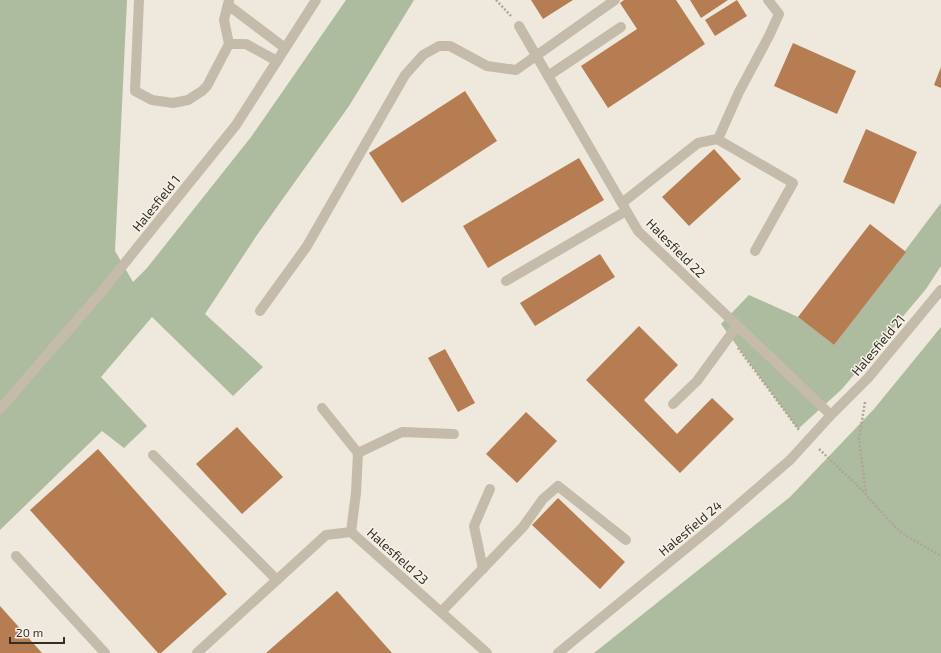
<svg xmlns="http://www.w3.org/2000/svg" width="941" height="653" font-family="'Exo 2',sans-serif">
<rect width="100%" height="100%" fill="#eee9dc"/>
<g fill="#adbb9e">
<path d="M0,0H127L115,251L133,282L147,268L251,137L346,0H414L349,106L257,235L205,314L263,367L233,396L152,317L101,377L147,426L124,448L102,431L0,530Z"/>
<path d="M941,203V266L926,289L842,389L798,429L721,324L749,295L798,317L834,345Z"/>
<path d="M941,327V653H594L790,497L874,409Z"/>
</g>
<g fill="#b67c52">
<path d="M531,0H573L543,19Z"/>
<path d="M624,0H676L705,44L608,108L581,66L637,29L620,3Z"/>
<path d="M690,0H728L701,18Z"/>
<path d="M737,0L747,16L715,36L705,20Z"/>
<path d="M793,43L856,71L837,114L774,86Z"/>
<path d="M941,67V88L934,85Z"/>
<path d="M465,91L497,141L402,203L369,153Z"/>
<path d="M866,129L917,152L894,204L843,182Z"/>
<path d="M714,149L741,179L689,226L662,197Z"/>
<path d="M579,158L604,200L488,268L463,226Z"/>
<path d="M870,224L906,252L834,345L798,317Z"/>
<path d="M600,254L615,277L535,326L520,303Z"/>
<path d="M639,326L678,365L644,400L677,434L712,398L734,419L680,473L586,380Z"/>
<path d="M445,349L475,403L458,412L428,358Z"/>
<path d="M526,412L557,441L517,483L486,454Z"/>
<path d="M237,427L283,477L242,514L196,464Z"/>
<path d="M98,449L227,594L161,653H158L30,510Z"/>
<path d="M558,498L625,562L600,589L532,525Z"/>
<path d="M337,591L392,653H266Z"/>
<path d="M0,606L42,653H0Z"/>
</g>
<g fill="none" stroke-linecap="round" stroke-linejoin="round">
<g stroke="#b0a594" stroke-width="2.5" stroke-dasharray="2 2" stroke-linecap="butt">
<path d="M496,0L511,16"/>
<path d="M738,348L799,430"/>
<path d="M865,402L859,439L866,495L900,532L941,556"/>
<path d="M819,449L866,494"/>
</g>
<g stroke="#c5bbaa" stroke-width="10">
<path d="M139,0L135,91L152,100L173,103L188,100L202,91L207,86L229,44L224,20L229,0"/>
<path d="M228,5L285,48"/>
<path d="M519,26L638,231L831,415L868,378L941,290"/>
<path d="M229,44H246L277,61"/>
<path d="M548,76L621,27"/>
<path d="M718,139L739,92L769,36L779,14L768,0"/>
<path d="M622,203L698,143L717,139L793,183L755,251"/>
<path d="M506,281L626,211"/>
<path d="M260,311L307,246L405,75L423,55L439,46H450L487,66L516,70L615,0"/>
<path d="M673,404L697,381L737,326"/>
<path d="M322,408L358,453L356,493L351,532"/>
<path d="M0,409L99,295L236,125L316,0"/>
<path d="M358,453L402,432L454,434"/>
<path d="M153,455L277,580"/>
<path d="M16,556L105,653"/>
<path d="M483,569L474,526L490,489"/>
<path d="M441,612L523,527L543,499L558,486L626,540"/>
<path d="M197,653L326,535L351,532L487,653"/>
<path d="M558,653L716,524L790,460"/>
</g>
<path stroke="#c5bbaa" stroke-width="10" d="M790,460L831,415"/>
</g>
<g text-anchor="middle" stroke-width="3" stroke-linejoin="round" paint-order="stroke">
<g font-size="13" fill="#332e28" stroke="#f7f2e8">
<text transform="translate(156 203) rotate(-51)" y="5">Halesfield 1</text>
<text transform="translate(676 248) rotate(45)" y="5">Halesfield 22</text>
<text transform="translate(878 345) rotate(-50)" y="5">Halesfield 21</text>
<text transform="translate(690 528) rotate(-40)" y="5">Halesfield 24</text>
<text transform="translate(398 556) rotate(42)" y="5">Halesfield 23</text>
</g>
</g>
<path d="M10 637v6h54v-6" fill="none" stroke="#332e28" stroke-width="2"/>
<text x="16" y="637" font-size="12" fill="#332e28" stroke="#f7f2e8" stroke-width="3" paint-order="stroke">20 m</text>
</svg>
